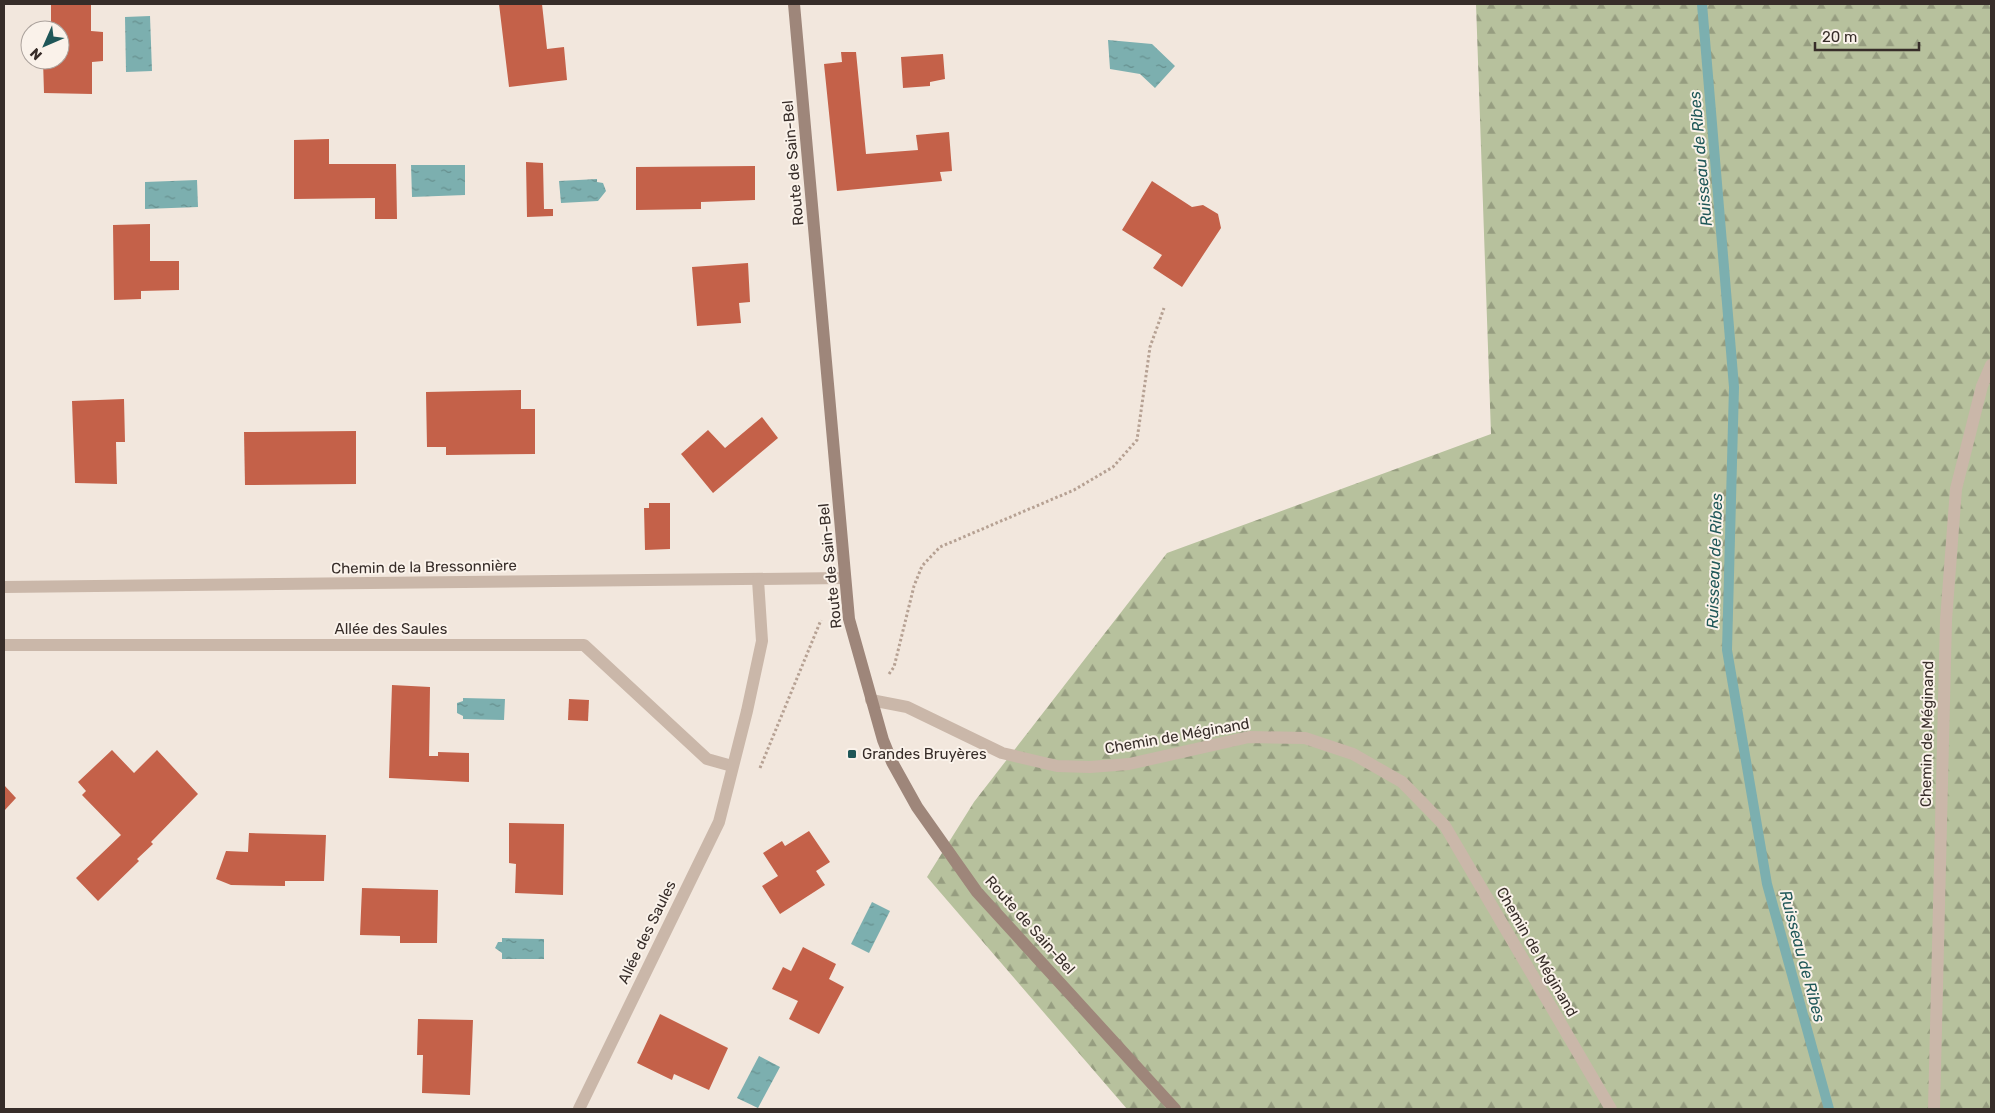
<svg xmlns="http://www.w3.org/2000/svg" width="1995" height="1113" font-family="Rubik,sans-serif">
<defs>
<pattern id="forest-firs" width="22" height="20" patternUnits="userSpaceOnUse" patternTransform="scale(1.25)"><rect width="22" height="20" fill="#b7c19d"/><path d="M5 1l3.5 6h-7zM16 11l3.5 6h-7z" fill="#969d80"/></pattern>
<pattern id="water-ripples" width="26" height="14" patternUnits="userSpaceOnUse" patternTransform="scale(1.25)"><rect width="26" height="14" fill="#7cafaf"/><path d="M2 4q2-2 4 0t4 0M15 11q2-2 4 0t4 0" fill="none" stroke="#668f8e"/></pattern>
</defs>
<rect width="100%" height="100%" fill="#f2e7dd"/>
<path fill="url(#forest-firs)" d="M1476,4H1991V1109H1127L927,877L974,802L1167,553L1491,434Z"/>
<g fill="url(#water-ripples)">
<path d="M150,16L152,71L126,72L125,17Z"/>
<path d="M1108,40L1152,44L1175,66L1155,88L1140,74L1110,69Z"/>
<path d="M411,165H465V195L412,197Z"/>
<path d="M597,179V182L603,183L606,191L598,201L561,203L559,181Z"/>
<path d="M197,180L198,207L145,209V182Z"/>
<path d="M463,698L505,699L504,720L463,719V716L457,713V703L463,701Z"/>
<path d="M872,902L890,911L869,953L851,944Z"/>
<path d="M502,938L544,939V959H502V953L495,948L498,942H502Z"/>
<path d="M759,1056L780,1067L758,1108L737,1098Z"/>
</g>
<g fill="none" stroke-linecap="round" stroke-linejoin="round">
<path stroke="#7cafaf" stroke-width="10" d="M1702,4L1734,387L1727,650L1767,884L1829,1109"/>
</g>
<g fill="#c46149">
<path d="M51,4H91V31L103,32V61L92,62V94L44,93L43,60H60V30H51Z"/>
<path d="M499,4H542L547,49L564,47L567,80L509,87Z"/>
<path d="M841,52H856L866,154L918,150L916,135L949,132L952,171L940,172L942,181L837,191L824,64L842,62Z"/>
<path d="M943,54L945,79L930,82V86L903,88L901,57Z"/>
<path d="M329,139V164H396L397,219H375V198L294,199V140Z"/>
<path d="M526,162L543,163L544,209H553V216L527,217Z"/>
<path d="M755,166V200L701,202V209L636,210V167Z"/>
<path d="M1152,181L1192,207L1203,205L1218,214L1221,228L1182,287L1153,268L1162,255L1122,230Z"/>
<path d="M150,224V261H179V290L141,291V299L114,300L113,225Z"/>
<path d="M748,263L750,302L739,303L741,323L697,326L692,267Z"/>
<path d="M521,390V409H535V454L446,455V447H427L426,392Z"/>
<path d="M124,399L125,442H116L117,484L75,483L72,401Z"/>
<path d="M762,417L778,438L713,493L681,454L708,430L725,448Z"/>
<path d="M356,431V484L245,485L244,432Z"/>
<path d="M649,503H670V549L645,550L644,508H649Z"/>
<path d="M392,685L430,687L429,756H438V752L469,753V782L389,778Z"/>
<path d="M569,699L589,700L588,721L568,720Z"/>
<path d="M112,750L134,773L157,750L198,794L151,842L153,844L137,859L139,861L98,901L76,878L121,835L82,795L86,791L78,782Z"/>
<path d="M4,785L16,798L4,811Z"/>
<path d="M509,823L564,824L563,895L515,893L516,864L509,863Z"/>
<path d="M809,831L830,862L816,871L825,885L780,914L762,886L778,876L763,853L782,841L785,846Z"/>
<path d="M249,833L326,835L324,881H285V886L231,885L216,879L226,851L248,852Z"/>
<path d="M362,888L438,890L437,943H400V936L360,935Z"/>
<path d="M803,947L836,964L829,979L844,987L819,1034L789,1019L798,1001L772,989L783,967L791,971Z"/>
<path d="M660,1014L728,1048L709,1090L674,1074L672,1080L637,1063Z"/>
<path d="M418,1019L473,1020L470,1095L422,1093L423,1055H417Z"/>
</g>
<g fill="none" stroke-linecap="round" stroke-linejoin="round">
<g stroke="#b6a193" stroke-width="3" stroke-dasharray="2.5 2.5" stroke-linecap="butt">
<path d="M889,674L894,667L914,586L922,566L940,547L1074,490L1113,467L1137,440L1150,347L1164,308"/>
<path d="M760,768L821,620"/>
</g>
<g stroke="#cab7a9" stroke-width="12">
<path d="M4,587L845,578"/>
<path d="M4,645H584L707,759L732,766"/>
<path d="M871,700L907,707L1002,753L1057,766L1090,767L1129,764L1249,737L1305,738L1353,754L1402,782L1445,826L1611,1109"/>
<path d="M579,1109L719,822L747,711L762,641L758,580"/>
<path d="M1934,1109L1946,620L1956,489L1982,386L1991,365"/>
</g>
<path stroke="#9e867a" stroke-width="12" d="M794,4L849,619L883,740L892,762L917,807L977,892L1175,1109"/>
</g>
<rect fill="#1f5758" stroke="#faf2ea" stroke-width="2" x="847" y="749" width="10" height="10" rx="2.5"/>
<g text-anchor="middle" stroke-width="4" stroke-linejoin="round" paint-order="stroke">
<g font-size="15" fill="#372d29" stroke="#faf2ea">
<text transform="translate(793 163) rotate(-95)" y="5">Route de Sain-Bel</text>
<text transform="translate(830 566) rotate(-96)" y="5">Route de Sain-Bel</text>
<text transform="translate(424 567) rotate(-1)" y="5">Chemin de la Bressonnière</text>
<text x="391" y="634">Allée des Saules</text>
<text transform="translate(1927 734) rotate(-89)" y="5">Chemin de Méginand</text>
<text transform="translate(1177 736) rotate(-10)" y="5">Chemin de Méginand</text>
<text transform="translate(1030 925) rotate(48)" y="5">Route de Sain-Bel</text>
<text transform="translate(647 932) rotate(-64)" y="5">Allée des Saules</text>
<text transform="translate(1537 952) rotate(60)" y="5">Chemin de Méginand</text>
</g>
<g font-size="15" fill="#372d29" stroke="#faf2ea" text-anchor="start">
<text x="862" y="759">Grandes Bruyères</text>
</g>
<g font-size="16" font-style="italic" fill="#1f5758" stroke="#faf2ea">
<text transform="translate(1700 159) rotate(-95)" y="6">Ruisseau de Ribes</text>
<text transform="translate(1714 561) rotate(-88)" y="6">Ruisseau de Ribes</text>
<text transform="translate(1803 956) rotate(75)" y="6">Ruisseau de Ribes</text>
</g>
</g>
<rect width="1995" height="1113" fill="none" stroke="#372d29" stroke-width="10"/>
<g transform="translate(45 45) rotate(225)"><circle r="24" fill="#faf2ea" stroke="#aca39d"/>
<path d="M0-4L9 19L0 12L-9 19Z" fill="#1f5758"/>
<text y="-8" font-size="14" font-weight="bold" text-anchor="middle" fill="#372d29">N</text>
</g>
<path d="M1815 42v8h104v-8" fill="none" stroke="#372d29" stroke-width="2.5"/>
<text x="1822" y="42" font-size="15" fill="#372d29" stroke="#faf2ea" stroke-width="4" paint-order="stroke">20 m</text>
</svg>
